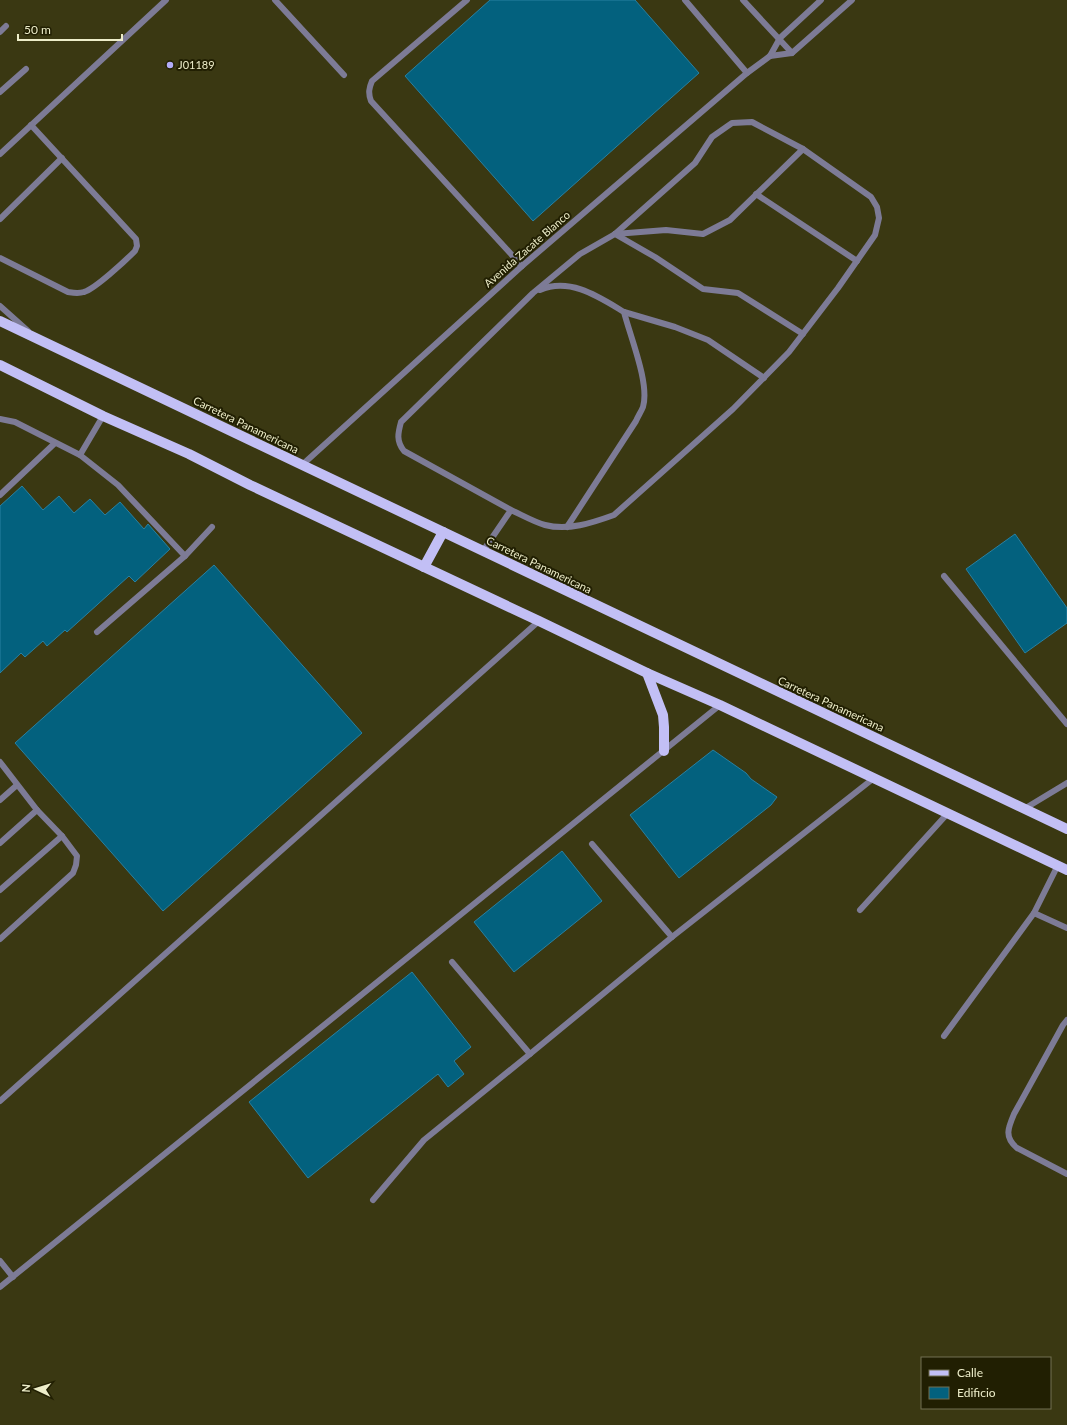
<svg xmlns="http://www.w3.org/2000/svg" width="1067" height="1425" font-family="Lato,sans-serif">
<rect width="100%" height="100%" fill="#3a3812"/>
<g fill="#03617e" stroke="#2881a2">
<path d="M490,0H635L699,73L533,221L405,76Z"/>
<path d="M22,486L43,510L59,496L74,513L90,499L105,515L120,502L144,529L148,524L170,549L135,582L129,576L67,632L65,630L47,646L43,641L25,657L21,653L0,673V506Z"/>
<path d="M1015,534L1067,608V623L1025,653L966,569Z"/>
<path d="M214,565L362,733L163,911L15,743Z"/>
<path d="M713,750L746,773L751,779L777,797L771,805L679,878L630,815Z"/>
<path d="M562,851L602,901L514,972L474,922Z"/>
<path d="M412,972L471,1047L454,1061L464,1074L448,1087L438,1074L308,1178L249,1102Z"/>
</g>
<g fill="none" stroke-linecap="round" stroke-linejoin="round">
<g stroke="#7d7b96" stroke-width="6">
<path d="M275,0L344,75"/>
<path d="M467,0L372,81C369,88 368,93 371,101L522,266"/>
<path d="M685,0L747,73"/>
<path d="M743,0L792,53"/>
<path d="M0,32L6,26"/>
<path d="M770,56L792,53L852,0"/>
<path d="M0,92L26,69"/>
<path d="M0,154L166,0"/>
<path d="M756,194L857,261"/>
<path d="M0,219L62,158"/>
<path d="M615,234L666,230L703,234L730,220L803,149"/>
<path d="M615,234L655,257L703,289L738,293L803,334"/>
<path d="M0,258L68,292C74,293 78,294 84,292C95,289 126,260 135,251L137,246L136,239L31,125"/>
<path d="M540,290C570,277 599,297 624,312C630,336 650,384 643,407C641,412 638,416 636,421L567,527"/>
<path d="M0,306L28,331"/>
<path d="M624,312L675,327L708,340L764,378"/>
<path d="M0,419L15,422L80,455L118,485L185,556"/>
<path d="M80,455L103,416"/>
<path d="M302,465L522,266L747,73L770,56L780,38L821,0"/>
<path d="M0,495L55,443"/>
<path d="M483,551L511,510C522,515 534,522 545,525C568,531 592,523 614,515L733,409L789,352L838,288L875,235L879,218L877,207L871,197L803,149L752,122L732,123L712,137L695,163L615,234L580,254L533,293L401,422C398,433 396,441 404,451L511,510"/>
<path d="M944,576L1067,724"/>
<path d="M97,632L185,556L212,527"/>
<path d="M0,762L37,810L62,836L77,856L76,865L73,873L0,939"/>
<path d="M0,800L17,785"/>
<path d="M1024,809L1067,783"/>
<path d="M0,843L37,810"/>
<path d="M592,844L672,937"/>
<path d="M0,890L62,836"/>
<path d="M860,910L948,813"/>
<path d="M1034,913L1067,928"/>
<path d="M452,962L530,1054"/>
<path d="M1067,1020L1063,1025L1014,1114C1008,1128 1004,1137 1017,1148L1067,1174"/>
<path d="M944,1036L1034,913L1058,865"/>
<path d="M0,1101L539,621"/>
<path d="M373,1200L424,1140L530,1054L672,937L874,778"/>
<path d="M0,1261L13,1277"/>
<path d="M0,1287L720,705"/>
</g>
<g stroke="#c2bff5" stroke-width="10">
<path d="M0,321L1067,829"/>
<path d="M0,365L103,416L189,454L250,485L539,621L647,673L720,705L1067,870"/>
<path d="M424,567L443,532"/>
<path d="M647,673L663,715L664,727V751"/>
</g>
</g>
<circle fill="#b3adf9" stroke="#211f02" stroke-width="1.5" cx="170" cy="65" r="4"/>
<g text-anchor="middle" stroke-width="4" stroke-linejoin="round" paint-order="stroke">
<g font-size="11" fill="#ededc9" stroke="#211f02" text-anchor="start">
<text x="178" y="69">J01189</text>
</g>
<g font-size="11" fill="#ededc9" stroke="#211f02">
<text transform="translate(527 249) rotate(-41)" y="4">Avenida Zacate Blanco</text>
<text transform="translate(246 425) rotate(26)" y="4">Carretera Panamericana</text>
<text transform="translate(539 565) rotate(26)" y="4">Carretera Panamericana</text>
<text transform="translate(831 704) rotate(25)" y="4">Carretera Panamericana</text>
</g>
</g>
<rect x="921" y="1357" width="130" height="52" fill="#211f02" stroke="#737152"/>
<rect x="929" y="1370" width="20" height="6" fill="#c2bff5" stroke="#737152"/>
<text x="957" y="1377" font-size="12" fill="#ededc9">Calle</text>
<rect x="929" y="1387" width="20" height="12" fill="#03617e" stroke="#737152"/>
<text x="957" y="1397" font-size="12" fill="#ededc9">Edificio</text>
<g transform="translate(36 1389) rotate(274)" stroke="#211f02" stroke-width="3" paint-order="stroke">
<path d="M0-3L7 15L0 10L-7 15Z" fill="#ededc9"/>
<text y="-6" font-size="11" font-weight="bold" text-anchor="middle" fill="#ededc9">N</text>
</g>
<path d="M18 34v6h104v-6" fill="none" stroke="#ededc9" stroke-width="2"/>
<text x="24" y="34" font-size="12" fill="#ededc9" stroke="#211f02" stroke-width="3" paint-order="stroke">50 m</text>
</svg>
